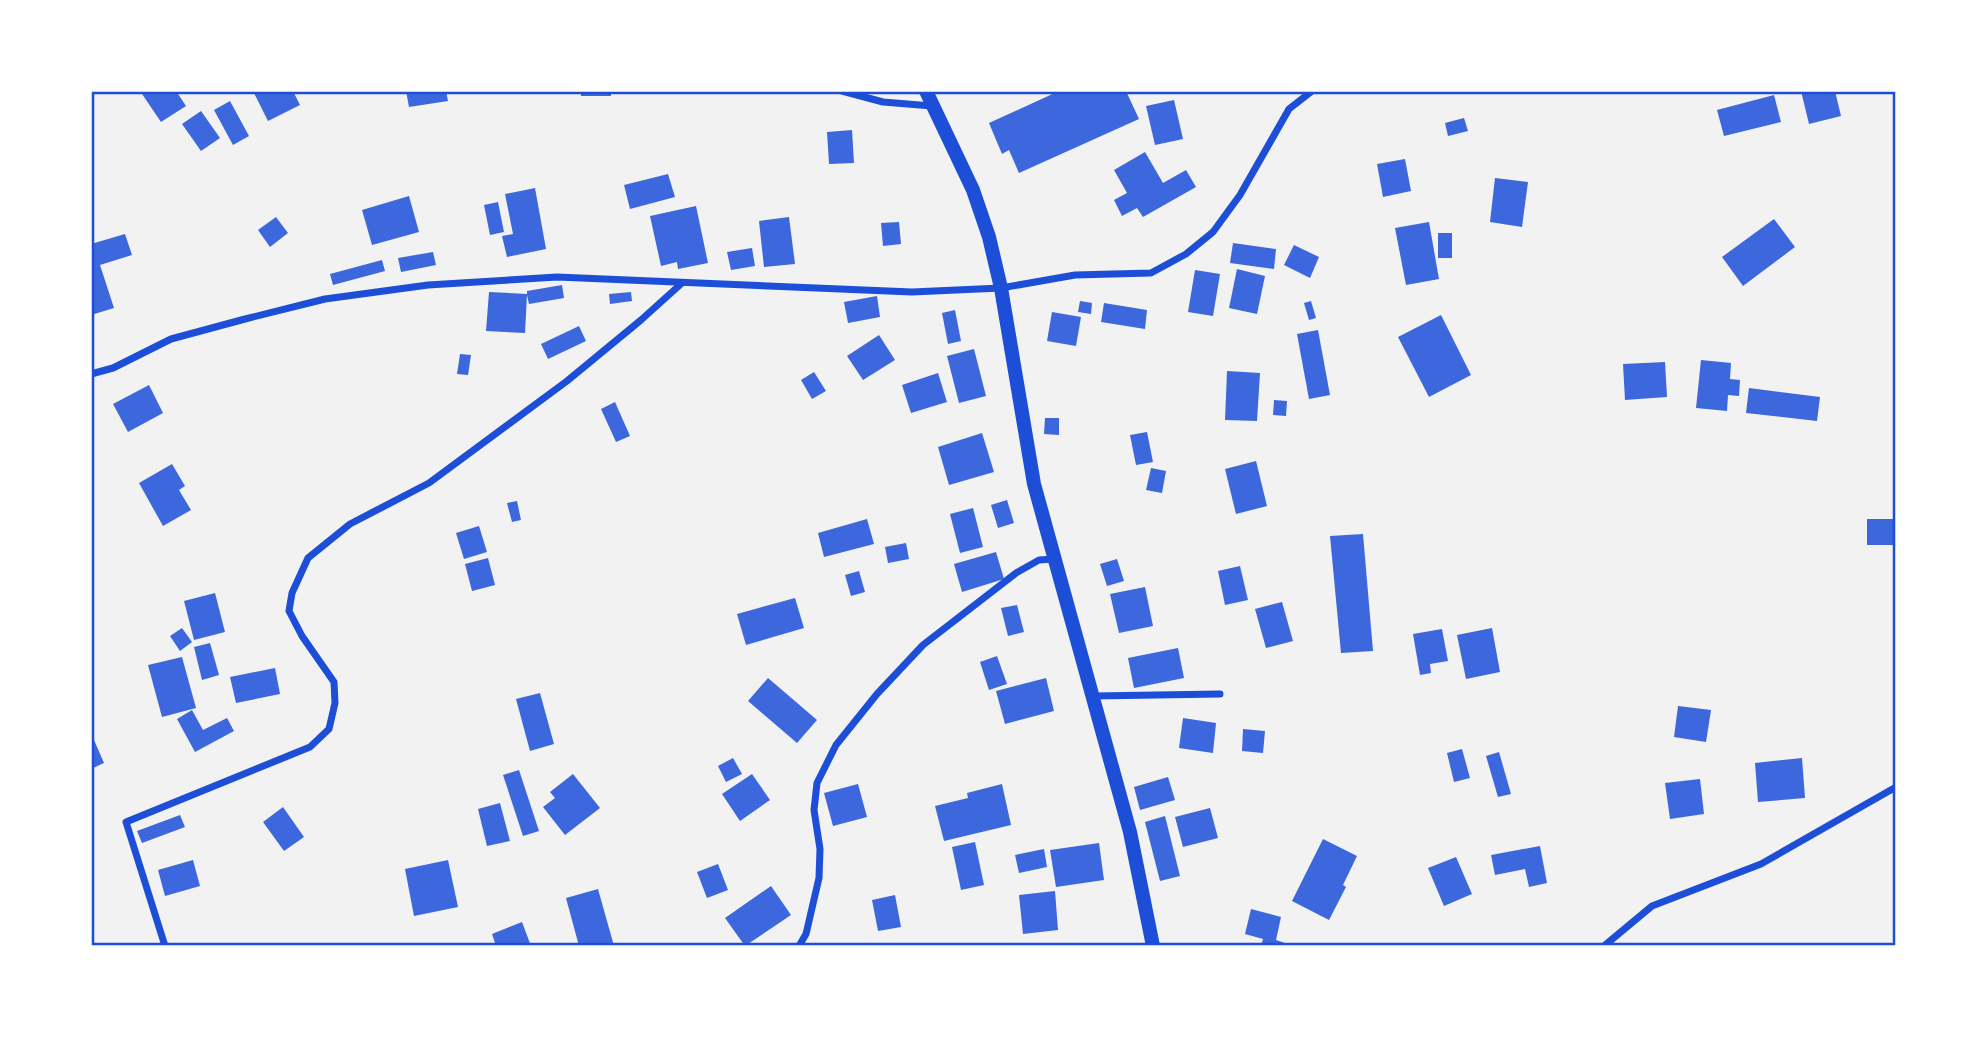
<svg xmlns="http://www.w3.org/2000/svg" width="1987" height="1037" font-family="'Archivo Narrow',sans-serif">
<rect width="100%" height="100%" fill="#f2f2f2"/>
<g fill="#3d67dc">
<path d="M140,91H176L186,106L161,122Z"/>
<path d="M253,91H293L300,105L268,121Z"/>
<path d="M406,91H446L448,101L409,107Z"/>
<rect x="581" y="91" width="30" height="5"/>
<path d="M1059,91H1126L1139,119L1019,173L1009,150L1002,154L989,123Z"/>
<path d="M1801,91H1835L1841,116L1809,124Z"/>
<path d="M1774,95L1781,122L1724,136L1717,110Z"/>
<path d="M1174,100L1183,139L1155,145L1146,106Z"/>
<path d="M230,101L249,136L233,145L214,110Z"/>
<path d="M201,111L220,138L201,151L182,124Z"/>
<path d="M1464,118L1468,131L1448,136L1445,123Z"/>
<path d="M852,130L854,163L829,164L827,132Z"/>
<path d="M1145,152L1163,183L1186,170L1196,187L1143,217L1137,208L1122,216L1114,200L1127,193L1114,170Z"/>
<path d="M1405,159L1411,191L1383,197L1377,164Z"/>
<path d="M668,174L675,197L630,209L624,185Z"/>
<path d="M1495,178L1528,182L1522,227L1490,222Z"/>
<path d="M535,188L546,249L507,257L502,236L513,234L505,194Z"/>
<path d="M409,196L419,232L372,245L362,210Z"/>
<path d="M498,202L504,232L490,235L484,205Z"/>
<path d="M696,206L708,263L678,269L677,262L661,266L650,216Z"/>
<path d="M276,217L288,233L270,247L258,230Z"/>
<path d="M789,217L795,264L764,267L759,221Z"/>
<path d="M1774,219L1795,247L1743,286L1722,257Z"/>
<path d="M899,222L901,244L883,246L881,223Z"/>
<path d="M1429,222L1439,279L1406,285L1395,228Z"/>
<rect x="1438" y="233" width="14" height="25"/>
<path d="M125,234L132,255L100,265L114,308L91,315V244Z"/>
<path d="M1233,243L1276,249L1274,269L1230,263Z"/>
<path d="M1294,245L1319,257L1310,278L1284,265Z"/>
<path d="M752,248L755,266L731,270L727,252Z"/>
<path d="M433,252L436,265L401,272L398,258Z"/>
<path d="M382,260L385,271L333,285L330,274Z"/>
<path d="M1237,269L1265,276L1257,314L1229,308Z"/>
<path d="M1195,270L1220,274L1213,316L1188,312Z"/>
<path d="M562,285L564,298L529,304L527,295L525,333L486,331L489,292L527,294V291Z"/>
<path d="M631,292L632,301L610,304L609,294Z"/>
<path d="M877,296L880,317L848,323L844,302Z"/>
<path d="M1080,301L1092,303L1091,314L1078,312Z"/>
<path d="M1311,301L1316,318L1309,320L1304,303Z"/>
<path d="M1104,303L1147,310L1145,329L1101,322Z"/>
<path d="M955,310L961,341L948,344L942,313Z"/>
<path d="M1052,312L1081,317L1076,346L1047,341Z"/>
<path d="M1441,315L1471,375L1429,397L1398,337Z"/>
<path d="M579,326L586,341L548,359L541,344Z"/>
<path d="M1318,330L1330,395L1309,399L1297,334Z"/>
<path d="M879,335L895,360L863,380L847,356Z"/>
<path d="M974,349L986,396L959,403L947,356Z"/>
<path d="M460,354L471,355L468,375L457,374Z"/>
<path d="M1701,360L1731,363L1730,379L1740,380L1739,396L1728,395L1727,411L1696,408Z"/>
<path d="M1665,362L1667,397L1625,400L1623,364Z"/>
<path d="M1227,371L1260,373L1257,421L1225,420Z"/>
<path d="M814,372L826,391L812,399L801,380Z"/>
<path d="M938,373L947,402L911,413L902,385Z"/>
<path d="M149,385L163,413L128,432L113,404Z"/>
<path d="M1749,388L1820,397L1817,421L1746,413Z"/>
<path d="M1274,400L1287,401L1286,416L1273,415Z"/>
<path d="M615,402L630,436L616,442L601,409Z"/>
<path d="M1045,418H1059V435L1044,434Z"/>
<path d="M1147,432L1153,462L1136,465L1130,435Z"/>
<path d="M982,433L994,472L949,485L938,447Z"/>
<path d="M1256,461L1267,506L1236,514L1225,469Z"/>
<path d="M172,464L185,486L179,490L191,510L163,526L139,483Z"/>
<path d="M1151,468L1166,471L1162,493L1146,490Z"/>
<path d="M1007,500L1014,523L998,528L991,505Z"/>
<path d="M517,501L521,520L512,522L507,503Z"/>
<path d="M973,508L983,547L960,553L950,514Z"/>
<path d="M867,519L874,544L824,557L818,533Z"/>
<rect x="1867" y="519" width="26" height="26"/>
<path d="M479,526L487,552L464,559L456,533Z"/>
<path d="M1363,534L1373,651L1341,653L1330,536Z"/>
<path d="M906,543L909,559L888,563L885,547Z"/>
<path d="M996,552L1004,579L962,592L954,564Z"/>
<path d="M488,558L495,585L472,591L465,564Z"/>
<path d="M1117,559L1124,581L1107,586L1100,564Z"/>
<path d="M1240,566L1248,600L1225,605L1218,571Z"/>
<path d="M859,571L865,592L851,596L845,575Z"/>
<path d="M1145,587L1153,626L1119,633L1110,594Z"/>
<path d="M215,593L225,632L194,640L184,601Z"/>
<path d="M795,598L804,628L746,645L737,614Z"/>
<path d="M1282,602L1293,641L1266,648L1255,609Z"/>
<path d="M1017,605L1024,632L1008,636L1001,608Z"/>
<path d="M182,628L192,642L180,651L170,636Z"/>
<path d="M1492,628L1500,672L1466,679L1457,635Z"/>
<path d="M1442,629L1448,661L1430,664L1431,673L1420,675L1413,634Z"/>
<path d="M210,643L219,675L202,680L194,647Z"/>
<path d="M1178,648L1184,678L1134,688L1128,658Z"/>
<path d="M997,656L1007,684L989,690L980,662Z"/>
<path d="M182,657L196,708L162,717L148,665Z"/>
<path d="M275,668L280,694L236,703L230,677Z"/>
<path d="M768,678L817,720L797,743L748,701Z"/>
<path d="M1046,678L1054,711L1005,724L996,691Z"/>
<path d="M540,693L554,744L530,751L516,699Z"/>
<path d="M1678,706L1711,710L1706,742L1674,737Z"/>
<path d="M192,710L203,730L227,718L234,731L195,752L177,719Z"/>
<path d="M1183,718L1216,723L1213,753L1179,748Z"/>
<path d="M1243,729L1265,731L1263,753L1242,751Z"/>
<path d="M91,733L104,763L91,769Z"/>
<path d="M1462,749L1470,778L1454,782L1447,753Z"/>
<path d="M1499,752L1511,794L1498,797L1486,756Z"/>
<path d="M733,758L742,774L726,782L718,766Z"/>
<path d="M1802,758L1805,798L1758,802L1755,763Z"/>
<path d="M519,770L539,831L523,836L503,775Z"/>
<path d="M573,774L600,808L565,835L543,807L555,798L550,792Z"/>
<path d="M752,774L770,800L740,821L722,794Z"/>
<path d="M1168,777L1175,800L1140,810L1134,787Z"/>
<path d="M1700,779L1704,814L1670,819L1665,783Z"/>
<path d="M858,784L867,817L833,826L824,793Z"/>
<path d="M1002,784L1011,825L944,841L935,806L968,798L967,793Z"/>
<path d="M500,803L510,841L487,846L478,809Z"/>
<path d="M283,807L304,837L284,851L263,822Z"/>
<path d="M1210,808L1218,838L1183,847L1175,817Z"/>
<path d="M180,815L185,827L142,843L137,831Z"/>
<path d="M1165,816L1180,876L1160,881L1145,822Z"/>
<path d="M1323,839L1357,856L1343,885L1346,887L1329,920L1292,901Z"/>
<path d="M975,842L984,885L961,890L952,847Z"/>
<path d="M1099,843L1104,880L1056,887L1050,850Z"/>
<path d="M1540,846L1547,883L1529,887L1525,869L1495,875L1491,855Z"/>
<path d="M1044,849L1047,867L1019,873L1015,855Z"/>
<path d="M1456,857L1472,894L1444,906L1428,868Z"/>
<path d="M193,860L200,886L165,896L158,870Z"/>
<path d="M448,860L458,907L414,916L405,869Z"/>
<path d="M718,864L728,890L707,898L697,872Z"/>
<path d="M771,886L791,915L745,946L725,918Z"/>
<path d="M598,889L614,946H579L566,898Z"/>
<path d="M1055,891L1058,930L1023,934L1019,895Z"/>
<path d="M895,895L901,927L878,931L872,900Z"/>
<path d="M1251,909L1281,917L1276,940L1294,946H1261L1263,939L1245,934Z"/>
<path d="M522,922L531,946H496L492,934Z"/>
</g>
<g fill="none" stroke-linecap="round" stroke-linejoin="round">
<g stroke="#1d4ed8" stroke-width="7">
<path d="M842,91L883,102L932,106"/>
<path d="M91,374L113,368L171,339L245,319L325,299L428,285L557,277L912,292L1001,288L1075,275L1151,273L1186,254L1213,232L1240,195L1289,109L1312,91"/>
<path d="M1093,696L1220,694"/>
<path d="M165,946L126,822L310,747L329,729L335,703L334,682L302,636L289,611L292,593L308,558L350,524L429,483L567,381L641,320L682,283"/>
<path d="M799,946L806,934L819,878L820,849L814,810L817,783L836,745L877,694L923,645L1016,573L1039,560L1054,559"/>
<path d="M1604,946L1652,906L1761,864L1896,787"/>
</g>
<path stroke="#1d4ed8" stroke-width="14" d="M926,91L973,190L989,237L1001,288L1034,484L1130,832L1153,946"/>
</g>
<rect width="1987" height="1037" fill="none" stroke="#ffffff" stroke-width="186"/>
<rect x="93" y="93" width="1801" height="851" fill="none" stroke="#1d4ed8" stroke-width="2.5"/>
</svg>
